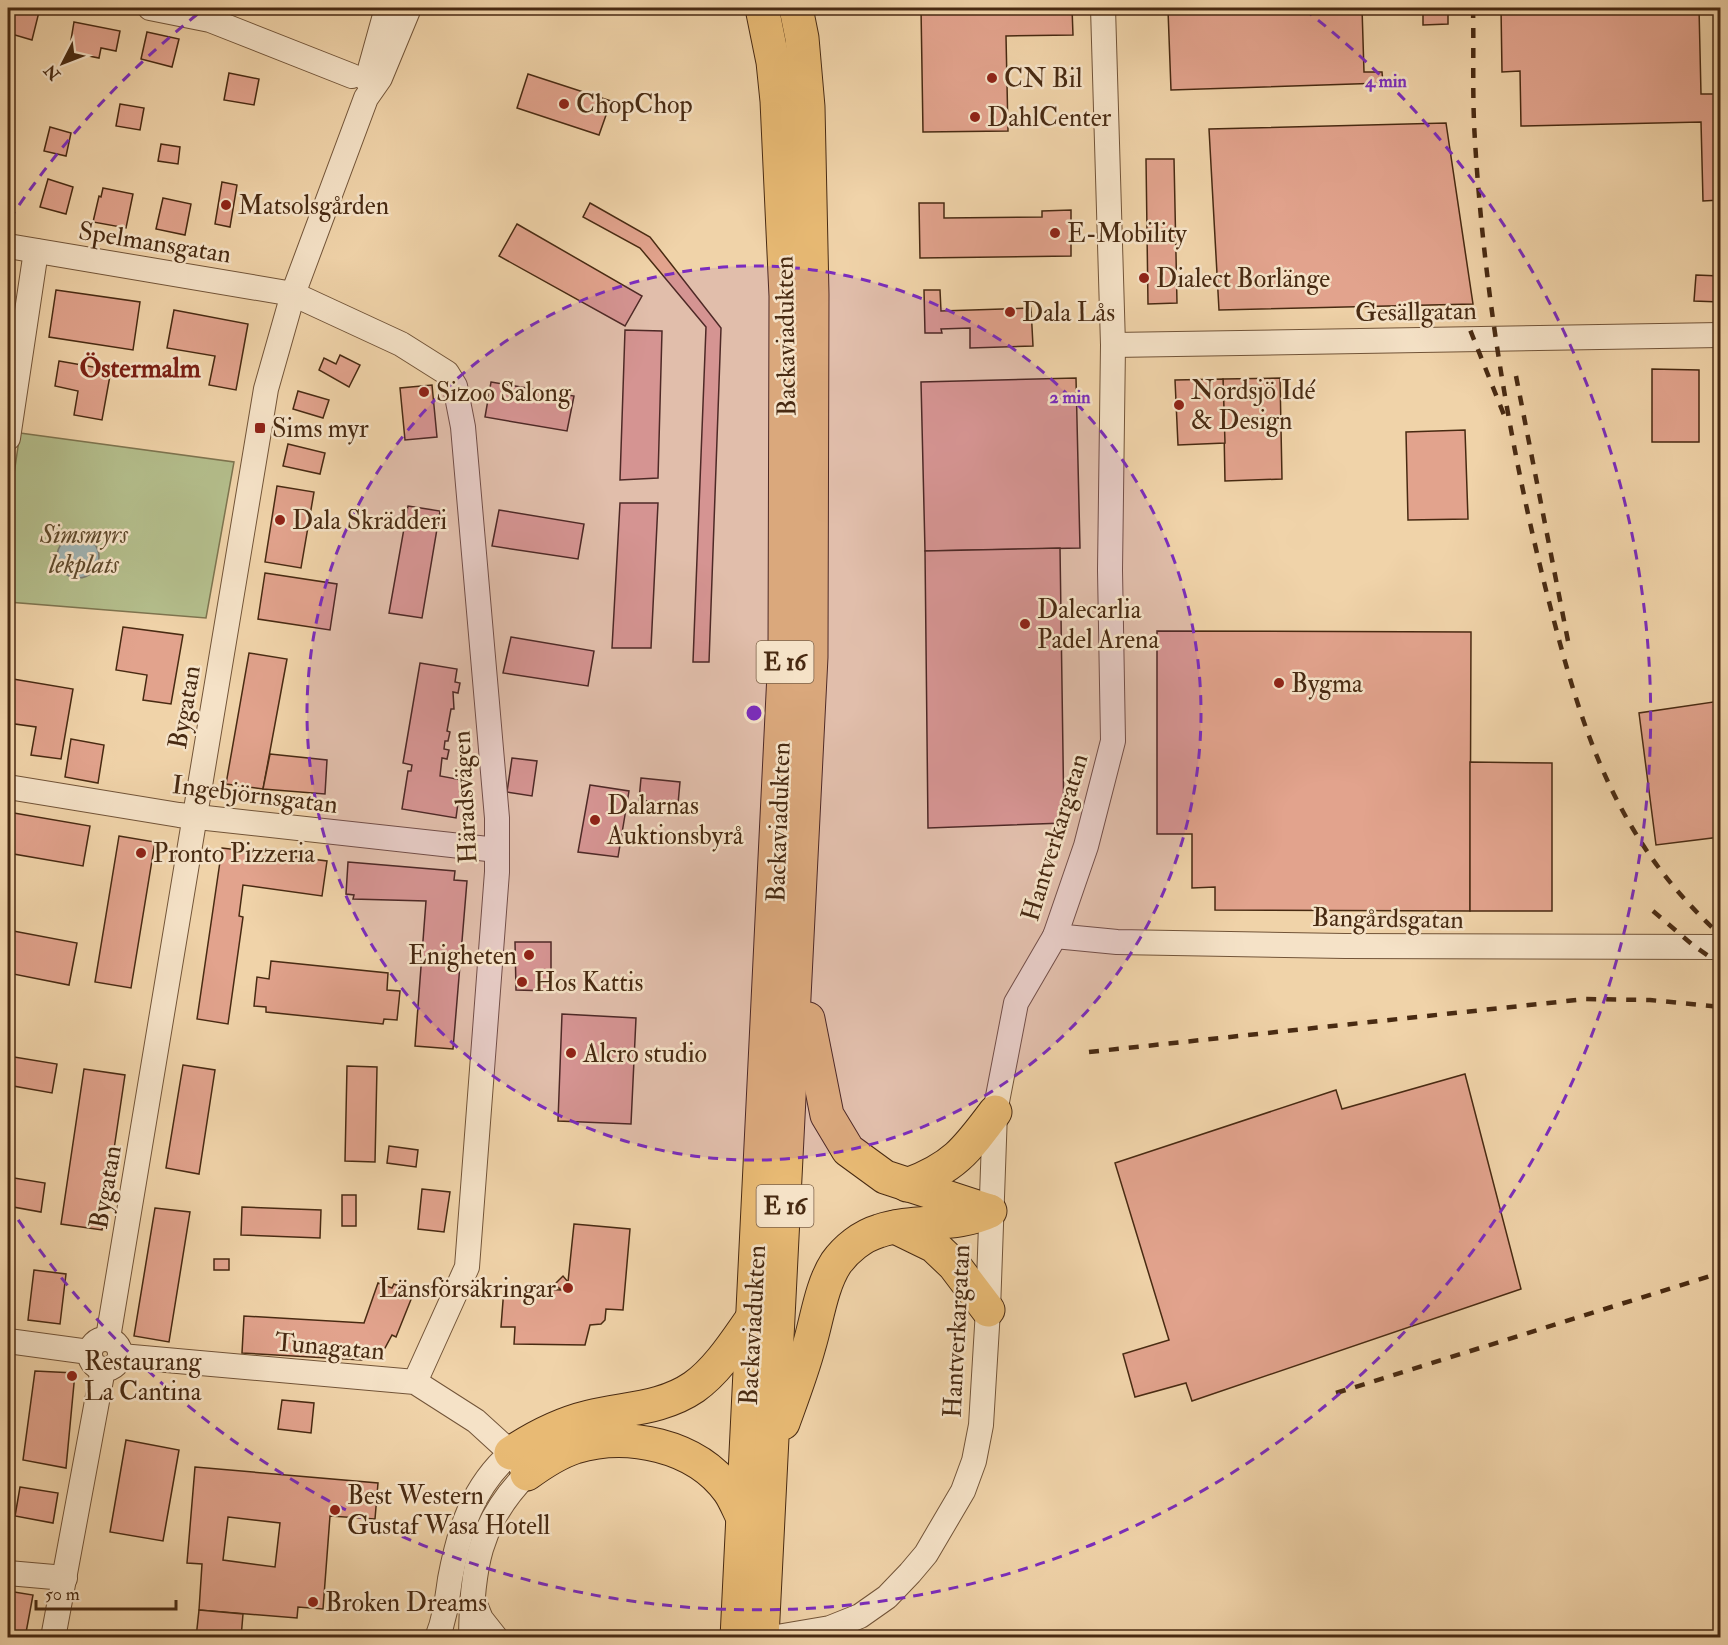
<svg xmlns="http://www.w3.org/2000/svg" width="1728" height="1645" font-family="'IM FELL Double Pica',serif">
<rect width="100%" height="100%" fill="#f0d3a9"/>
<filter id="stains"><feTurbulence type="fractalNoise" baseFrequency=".00333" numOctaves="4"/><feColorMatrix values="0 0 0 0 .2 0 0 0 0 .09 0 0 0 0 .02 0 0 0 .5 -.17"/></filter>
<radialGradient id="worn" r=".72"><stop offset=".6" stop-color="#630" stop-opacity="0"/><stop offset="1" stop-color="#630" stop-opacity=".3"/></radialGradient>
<path fill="#b4be8c" stroke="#7e744f" stroke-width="1.5" d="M20,433L234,462L206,618L8,602V515Z"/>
<circle fill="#a0b4b4" stroke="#7d7d73" stroke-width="1.5" cx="78" cy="557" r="21"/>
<g fill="#e2a38d" stroke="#482a12" stroke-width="1.5" fill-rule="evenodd">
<path d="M8,8L39,12L32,40L8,33Z"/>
<path d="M921,8H1072L1073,35L1006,36L1008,131L923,132Z"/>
<path d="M1228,8H1362L1364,72H1382L1383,83L1171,90L1168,10Z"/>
<path d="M1423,8H1448V24L1423,25Z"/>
<path d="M1501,8H1699L1701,94H1720V200L1703,201L1701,122L1521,126L1520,71L1502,72Z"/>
<path d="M74,22L120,31L116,51L101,48L99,58L69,52Z"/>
<path d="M147,32L179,39L172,67L141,59Z"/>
<path d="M229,73L259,79L254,105L224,100Z"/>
<path d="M528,74L611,101L599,135L517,108Z"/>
<path d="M120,104L144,108L140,130L116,126Z"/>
<path d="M1446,123L1473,304L1219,310L1209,129Z"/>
<path d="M50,127L71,133L66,156L44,151Z"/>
<path d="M161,144L180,147L178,164L158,161Z"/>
<path d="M1146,159H1174L1177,303L1148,304Z"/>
<path d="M8,172L12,173L8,197Z"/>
<path d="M48,179L73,187L66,214L40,207Z"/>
<path d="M222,182L237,185L230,227L215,224Z"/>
<path d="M103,188L133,194L126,228L93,222L99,196L101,197Z"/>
<path d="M163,198L191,204L185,235L156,229Z"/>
<path d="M590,203L650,237L721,328L709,662H693L706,327L640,248L583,217Z"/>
<path d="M919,203H944V218L1042,217V211L1071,210V256L920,258Z"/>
<path d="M517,224L642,296L625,326L499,256Z"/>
<path d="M1696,275L1720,276V302L1694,301Z"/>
<path d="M56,290L140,302L133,350L49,337Z"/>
<path d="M924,290H940L941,311L1031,308L1033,346L970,348V328L941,329L942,333H925Z"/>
<path d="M174,310L248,324L236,390L209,385L215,356L167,348Z"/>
<path d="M625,330L662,331L658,478L620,480Z"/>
<path d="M340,355L360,365L349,387L319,370L324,358L336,364Z"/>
<path d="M59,361L111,370L102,420L74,415L78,391L55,386Z"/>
<path d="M1652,369L1699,370V442H1652Z"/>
<path d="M1076,378L1080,548L925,551L921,382Z"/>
<path d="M1280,378L1282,479L1225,481L1223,379Z"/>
<path d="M1223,379L1225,443L1178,445L1175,380Z"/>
<path d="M491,382L574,396L567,431L485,417Z"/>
<path d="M432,385L437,437L405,440L400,388Z"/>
<path d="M298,391L329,400L323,418L293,409Z"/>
<path d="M1465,430L1468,519L1408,520L1406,432Z"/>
<path d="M288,444L325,453L320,474L283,466Z"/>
<path d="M277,486L314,492L301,568L265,562Z"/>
<path d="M620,503H658L651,648H612Z"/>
<path d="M408,506L440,511L422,618L389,613Z"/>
<path d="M499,510L584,524L578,559L492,546Z"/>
<path d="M1060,548L1064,823L928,828L925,551Z"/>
<path d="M265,573L337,584L330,630L258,619Z"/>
<path d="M123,627L183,635L171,704L143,700L147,675L116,670Z"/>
<path d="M1157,631L1471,632L1470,911L1215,910V887L1192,888V834H1157Z"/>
<path d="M511,637L594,651L588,686L503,673Z"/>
<path d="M249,653L287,659L263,789L226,784Z"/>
<path d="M420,663L457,669L455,682L460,683L458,693L453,692L454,709H451L447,731L450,732L448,741H445L444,749L449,750L447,759L442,758L440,776L462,780L460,792H464L462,804L458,803L456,818L402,809L408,771H411L412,765L403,763Z"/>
<path d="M13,679L73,689L61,759L31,755L36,727L8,723Z"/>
<path d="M1720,701V837L1656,845L1639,713Z"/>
<path d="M71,739L104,745L98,783L65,777Z"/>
<path d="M270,754L327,760L325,794L263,789Z"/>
<path d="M512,758L537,761L532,796L507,792Z"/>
<path d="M1470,762L1552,763V911H1470Z"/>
<path d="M641,778L680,782L678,804L639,800Z"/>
<path d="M590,785L629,791L618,857L578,852Z"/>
<path d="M8,812L90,826L83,866L8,853Z"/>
<path d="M119,836L155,842L131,988L95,982Z"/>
<path d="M222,848L327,861L322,896L243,885L239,916L243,917L228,1024L197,1019Z"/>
<path d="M348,862L455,871L454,880L467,881L453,1049L415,1046L426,901L353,899L354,895L346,894Z"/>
<path d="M8,930L77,943L69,985L8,973Z"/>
<path d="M515,942H551V991L516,990Z"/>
<path d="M271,961L388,973L387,990L400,991L397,1020L384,1019L383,1024L266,1012V1007L254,1006L257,977L269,979Z"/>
<path d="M562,1014L636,1018L631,1124L558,1121Z"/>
<path d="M8,1056L57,1064L52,1093L8,1085Z"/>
<path d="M183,1065L215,1070L199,1174L166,1168Z"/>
<path d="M347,1066L377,1067L375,1162L345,1161Z"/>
<path d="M84,1069L125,1075L102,1230L61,1224Z"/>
<path d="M1465,1074L1521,1289L1192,1401L1186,1383L1135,1397L1123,1354L1169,1340L1115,1163L1336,1090L1342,1109Z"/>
<path d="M389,1146L418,1150L416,1167L387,1163Z"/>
<path d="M8,1177L45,1183L41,1212L8,1206Z"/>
<path d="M422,1189L450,1192L444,1232L418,1229Z"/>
<rect x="342" y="1195" width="14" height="31"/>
<path d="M242,1207L321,1210L320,1238L241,1235Z"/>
<path d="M155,1208L190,1212L169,1342L134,1336Z"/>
<path d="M574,1224L630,1229L623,1310L606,1309L605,1320L601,1324L590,1325L585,1345L514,1344L515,1327H501L504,1288L561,1290L555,1284L563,1276L568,1282Z"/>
<rect x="214" y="1259" width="15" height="11"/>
<path d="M8,1270H12L8,1304Z"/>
<path d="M34,1270L66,1274L60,1324L28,1320Z"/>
<path d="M378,1283L392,1288L394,1284L414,1292L396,1337L392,1335L385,1348L373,1356H362V1360L242,1353L244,1316L364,1323Z"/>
<path d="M35,1371L75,1373L66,1468L23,1460Z"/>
<path d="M282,1400L314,1403L311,1433L278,1429Z"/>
<path d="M126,1440L179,1450L163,1541L110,1532Z"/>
<path d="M195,1467L378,1483L375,1519L330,1516L323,1609L298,1607L297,1618L199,1610L202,1564L187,1563ZM228,1517L280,1523L275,1567L223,1560Z"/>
<path d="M20,1487L58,1493L53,1523L15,1516Z"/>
<path d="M8,1591L33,1595L25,1638H8Z"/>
<path d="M199,1610L243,1614L241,1638H196Z"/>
</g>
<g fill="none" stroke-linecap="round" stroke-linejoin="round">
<defs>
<g id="minor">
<path d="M150,8L210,20L352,76"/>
<path d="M367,80L387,8"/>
<path d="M8,246L293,294L401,344L447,373L455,386L463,427L497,818V872L467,1267L415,1382"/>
<path d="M1113,345L1720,335"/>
<path d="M8,438L36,251"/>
<path d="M8,787L179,815L497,850"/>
<path d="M1055,936L1117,942L1345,946L1720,947"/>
<path d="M108,1338L266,389L293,294L366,98L380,78L409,8"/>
<circle cx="105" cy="1354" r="15"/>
<path d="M8,1341L89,1352"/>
<path d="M121,1356L415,1382L476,1421L511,1453L527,1474C478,1523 472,1570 471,1638"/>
<path d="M8,1573L65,1578"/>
<path d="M474,1602L481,1619L496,1638"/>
<path d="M777,1637L830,1628L860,1616L887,1597L910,1573L926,1554L963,1491L974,1461L981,1425L988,1310L995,1112L1016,1003L1055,936L1086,846L1113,741L1110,570L1113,345L1103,8"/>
<path d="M53,1638L103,1369"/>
<path d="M437,1638C445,1618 447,1600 450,1579C459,1531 472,1487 511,1453"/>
</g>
<g id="highway">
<path d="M808,1019L827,1115L848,1150L885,1177L989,1211"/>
<path d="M907,1185C953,1168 966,1151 995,1112"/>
<path d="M895,1227L934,1246L954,1265L988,1310"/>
<path d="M783,1423C792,1398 802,1372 809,1346C817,1320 821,1286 836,1263C846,1249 862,1236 879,1231C915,1219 956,1227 990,1211"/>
<path d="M511,1453C535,1437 560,1424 589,1417C625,1408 662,1409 694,1387C718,1370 736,1341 753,1317"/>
<path d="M527,1474C542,1463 557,1453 575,1447C627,1431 696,1445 729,1491C734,1498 738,1508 742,1516"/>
<path d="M737,1638L785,653L786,296L777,101L773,62L762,8"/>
<path d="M762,1638L811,657L812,294L808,107L802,38L796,8"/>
</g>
</defs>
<use href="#minor" stroke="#725438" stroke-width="26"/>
<use href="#highway" stroke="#482a12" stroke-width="35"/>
<use href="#minor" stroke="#f5e2c7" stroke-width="24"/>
<use href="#highway" stroke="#e8ba74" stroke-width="33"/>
<g stroke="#482a12" stroke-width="4.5" stroke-dasharray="10 10" stroke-linecap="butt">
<path d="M1473,8C1474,52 1472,97 1475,141C1484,291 1510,448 1547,594C1568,675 1589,756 1633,829C1658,871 1685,902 1720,935"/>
<path d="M1463,312L1506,420"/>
<path d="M1516,376L1568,641"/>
<path d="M1653,911L1694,946L1720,964"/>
<path d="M1089,1052L1586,999L1650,1000L1720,1007"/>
<path d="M1336,1393L1720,1273"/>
</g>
</g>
<circle cx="754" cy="713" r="447" fill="#7b2cbf" fill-opacity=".12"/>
<g fill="none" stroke="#7b2cbf" stroke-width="3" stroke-dasharray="10 8">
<circle cx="754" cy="713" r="447"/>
<path d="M9 220A894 894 0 0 1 204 9M1304 9A894 894 0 1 1 9 1206"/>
</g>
<g fill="#8f2418" stroke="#f5e2c7" stroke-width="2">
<circle cx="992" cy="78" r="6"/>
<circle cx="564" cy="104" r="6"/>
<circle cx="975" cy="117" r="6"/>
<circle cx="226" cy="205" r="6"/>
<circle cx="1055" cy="233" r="6"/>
<circle cx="1144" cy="278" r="6"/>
<circle cx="1010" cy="312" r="6"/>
<circle cx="424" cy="392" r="6"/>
<circle cx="1179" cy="405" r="6"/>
<rect x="254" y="422" width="12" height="12" rx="3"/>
<circle cx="280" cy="520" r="6"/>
<circle cx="1025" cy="624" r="6"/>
<circle cx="1279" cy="683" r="6"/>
<circle cx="595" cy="820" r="6"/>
<circle cx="141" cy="853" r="6"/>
<circle cx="529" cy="955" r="6"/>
<circle cx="522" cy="982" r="6"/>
<circle cx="571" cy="1053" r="6"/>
<circle cx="568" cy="1288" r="6"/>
<circle cx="72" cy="1376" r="6"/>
<circle cx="335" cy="1510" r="6"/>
<circle cx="313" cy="1602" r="6"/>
</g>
<g text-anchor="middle" stroke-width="5" stroke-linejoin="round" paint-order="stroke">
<g fill="#f5e2c7" stroke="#7c6148" stroke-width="1.5">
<rect x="756.5" y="641" width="57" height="42" rx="4.5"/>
<rect x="756.5" y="1185" width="57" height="42" rx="4.5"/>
</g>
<g font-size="24" font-weight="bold" fill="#482a12">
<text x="785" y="670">E 16</text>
<text x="785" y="1214">E 16</text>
</g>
<g font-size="26" fill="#482a12" stroke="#f5e2c7" text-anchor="start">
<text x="1004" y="87">CN Bil</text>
<text x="576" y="113">ChopChop</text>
<text x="987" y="126">DahlCenter</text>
<text x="238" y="214">Matsolsgården</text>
<text x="1067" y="242">E-Mobility</text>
<text x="1156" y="287">Dialect Borlänge</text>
<text x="1022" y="321">Dala Lås</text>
<text x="1191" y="399">Nordsjö Idé<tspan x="1191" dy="30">&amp; Design</tspan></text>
<text x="436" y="401">Sizoo Salong</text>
<text x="272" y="437">Sims myr</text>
<text x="292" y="529">Dala Skrädderi</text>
<text x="1037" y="618">Dalecarlia<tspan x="1037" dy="30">Padel Arena</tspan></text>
<text x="1291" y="692">Bygma</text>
<text x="607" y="814">Dalarnas<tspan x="607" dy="30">Auktionsbyrå</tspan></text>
<text x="153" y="862">Pronto Pizzeria</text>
<text x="517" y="964" text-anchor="end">Enigheten</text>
<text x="534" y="991">Hos Kattis</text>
<text x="583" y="1062">Alcro studio</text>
<text x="556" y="1297" text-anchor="end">Länsförsäkringar</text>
<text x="84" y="1370">Restaurang<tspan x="84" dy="30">La Cantina</tspan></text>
<text x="347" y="1504">Best Western<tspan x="347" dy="30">Gustaf Wasa Hotell</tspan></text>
<text x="325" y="1611">Broken Dreams</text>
</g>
<g font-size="26" fill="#482a12" stroke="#f5e2c7">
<text transform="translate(155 242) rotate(9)" y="9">Spelmansgatan</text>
<text transform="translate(1416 311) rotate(-1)" y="9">Gesällgatan</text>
<text transform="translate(785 336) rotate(-91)" y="9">Backaviadukten</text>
<text transform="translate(184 707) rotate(-80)" y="9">Bygatan</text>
<text transform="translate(255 794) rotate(7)" y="9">Ingebjörnsgatan</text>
<text transform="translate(464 797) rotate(-93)" y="9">Häradsvägen</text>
<text transform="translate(778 822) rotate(-88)" y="9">Backaviadukten</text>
<text transform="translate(1054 837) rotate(-73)" y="9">Hantverkargatan</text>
<text transform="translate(1388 918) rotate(1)" y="9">Bangårdsgatan</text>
<text transform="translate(105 1187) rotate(-80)" y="9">Bygatan</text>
<text transform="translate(752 1325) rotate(-87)" y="9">Backaviadukten</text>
<text transform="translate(956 1331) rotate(-87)" y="9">Hantverkargatan</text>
<text transform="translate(330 1346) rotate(5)" y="9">Tunagatan</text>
</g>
<g font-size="26" font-style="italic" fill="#5e482a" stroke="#f5e2c7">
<text x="84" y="543">Simsmyrs<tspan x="84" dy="30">lekplats</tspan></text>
</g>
<g font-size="27" font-weight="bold" fill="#7a1f14" stroke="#f5e2c7">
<text x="140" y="377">Östermalm</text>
</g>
</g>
<circle cx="754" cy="713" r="9" fill="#7b2cbf" stroke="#f5e2c7" stroke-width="3"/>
<g font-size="18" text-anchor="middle" font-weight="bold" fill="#7b2cbf" stroke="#f5e2c7" stroke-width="5" stroke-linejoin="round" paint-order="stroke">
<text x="1386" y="87">4 min</text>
<text x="1070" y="403">2 min</text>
</g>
<rect width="1728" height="1645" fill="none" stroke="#f0d3a9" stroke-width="30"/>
<rect x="9" y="9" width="1710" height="1627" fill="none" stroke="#482a12" stroke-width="3"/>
<rect x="15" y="15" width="1698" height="1615" fill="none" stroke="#482a12" stroke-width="1.5"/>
<g transform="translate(63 63) rotate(228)" stroke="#f5e2c7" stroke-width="4.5" paint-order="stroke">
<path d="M0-4.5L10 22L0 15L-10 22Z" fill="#482a12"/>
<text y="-9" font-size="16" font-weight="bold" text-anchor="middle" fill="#482a12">N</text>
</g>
<path d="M36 1600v9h140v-9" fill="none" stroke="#482a12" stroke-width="3"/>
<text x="45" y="1600" font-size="18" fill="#482a12" stroke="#f5e2c7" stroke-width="4.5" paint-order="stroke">50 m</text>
<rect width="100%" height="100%" filter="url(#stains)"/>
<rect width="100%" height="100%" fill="url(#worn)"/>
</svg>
